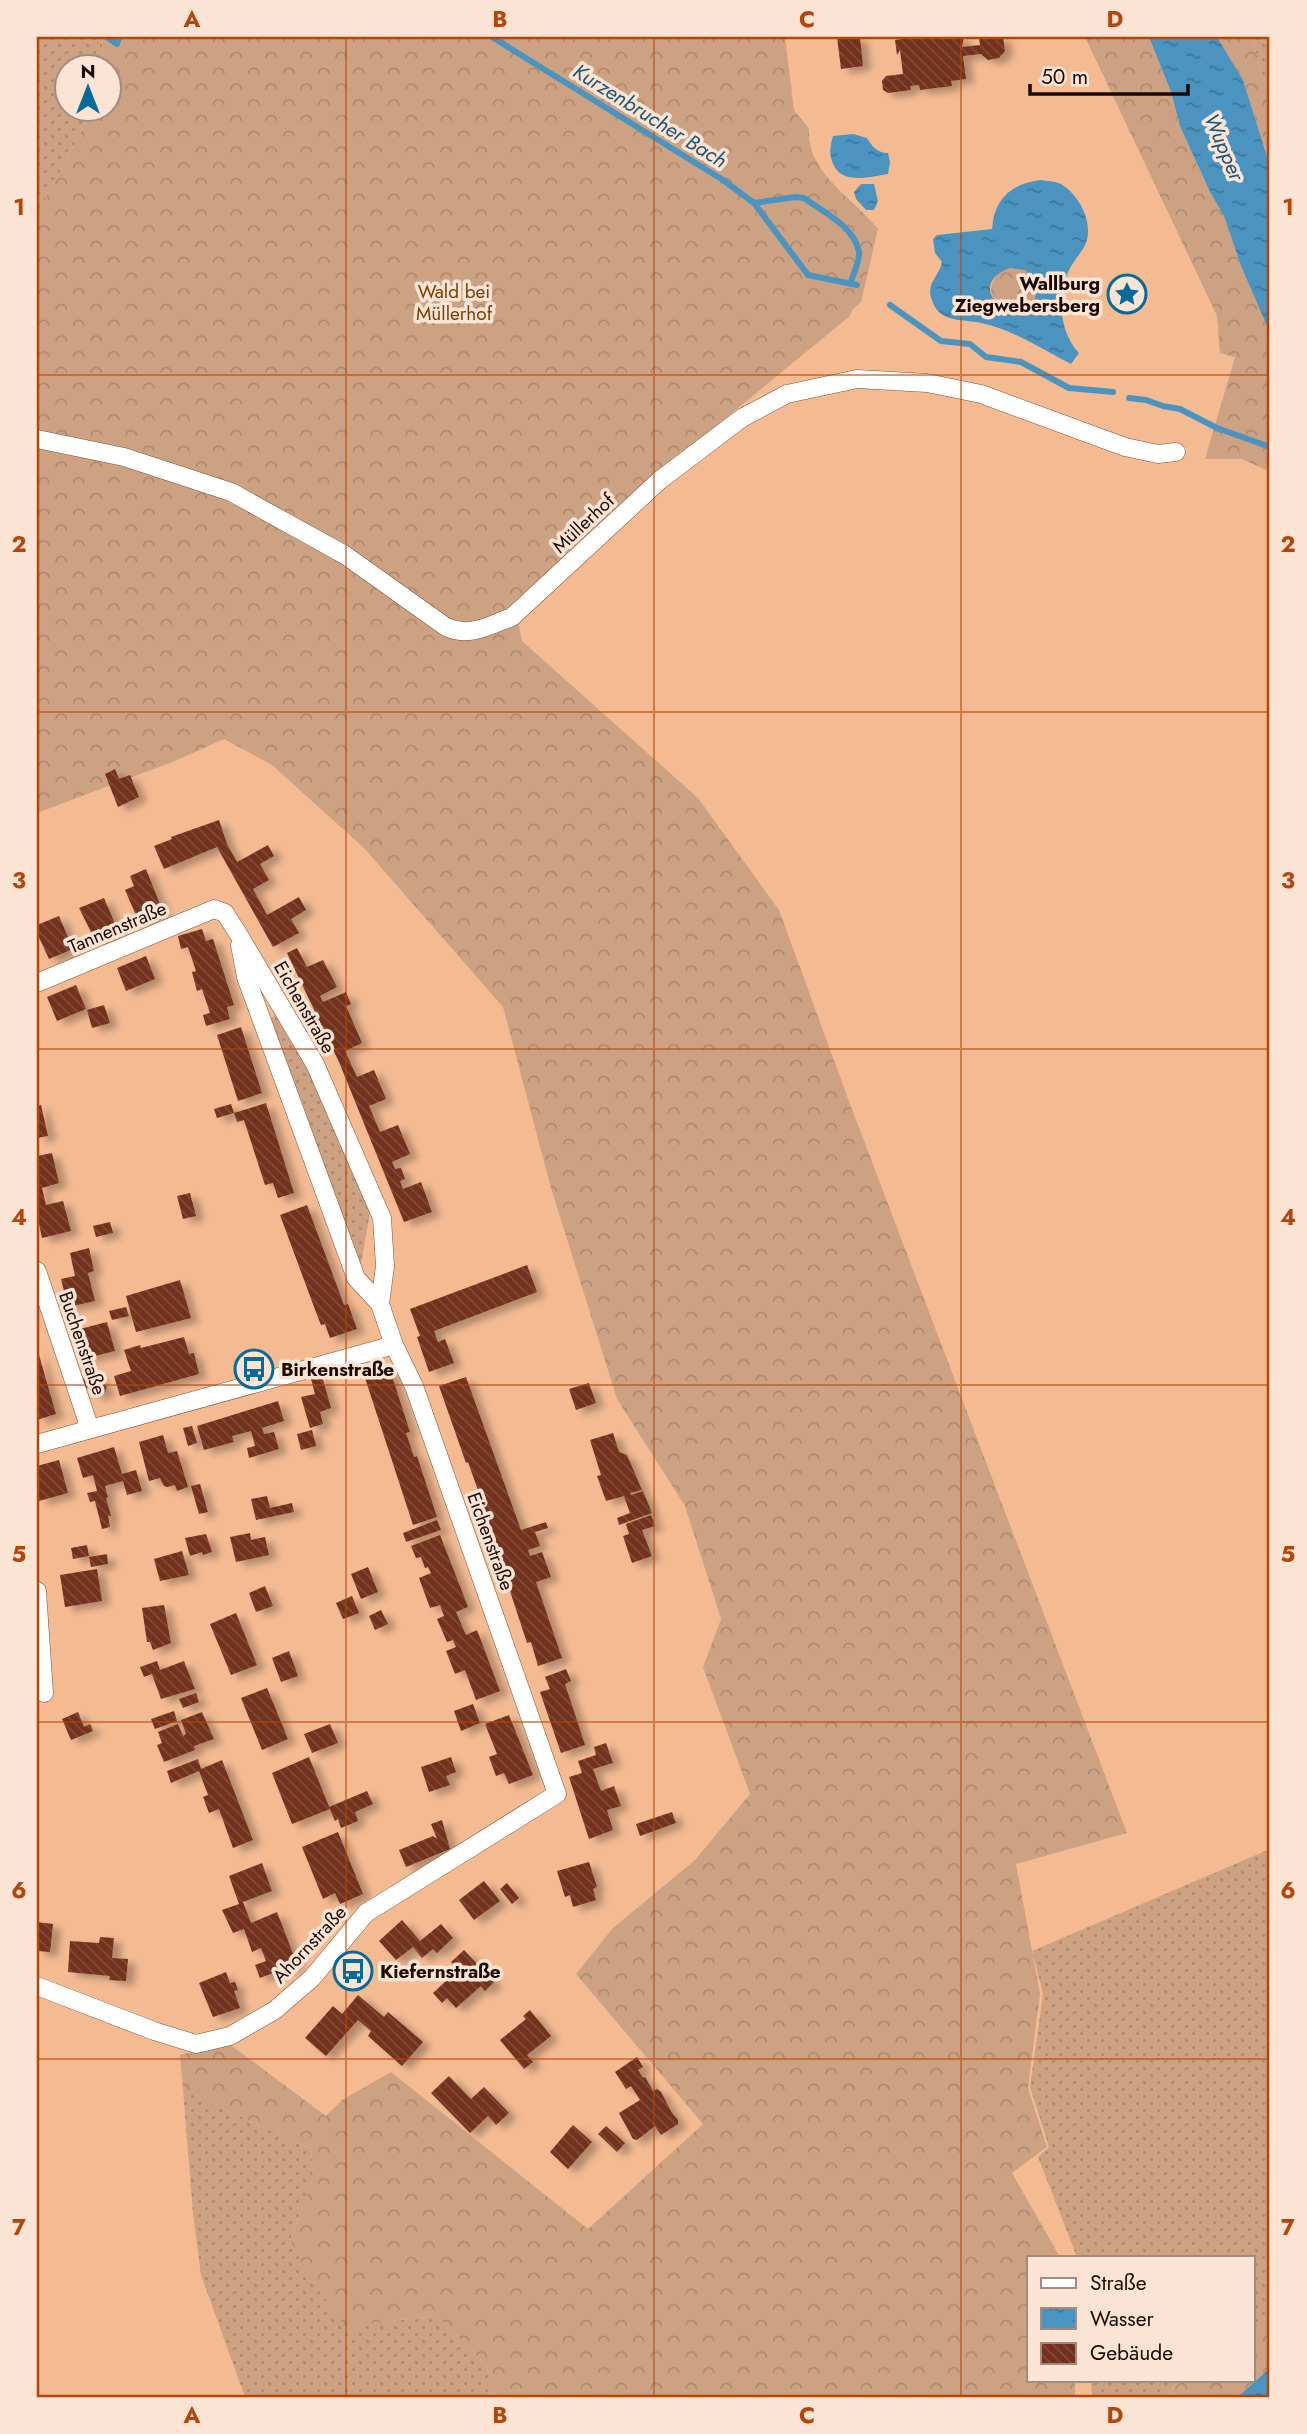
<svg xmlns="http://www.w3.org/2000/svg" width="1307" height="2434" font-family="Jost,sans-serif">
<defs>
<pattern id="grass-dots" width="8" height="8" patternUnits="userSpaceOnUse" patternTransform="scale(1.75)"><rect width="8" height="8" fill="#cda283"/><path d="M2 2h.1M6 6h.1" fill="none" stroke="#af8a6f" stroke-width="1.8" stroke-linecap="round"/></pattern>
<pattern id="forest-crowns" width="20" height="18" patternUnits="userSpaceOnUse" patternTransform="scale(1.75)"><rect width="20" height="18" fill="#cda283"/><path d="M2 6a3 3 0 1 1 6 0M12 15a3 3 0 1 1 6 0" fill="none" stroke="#af8a6f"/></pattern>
<pattern id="water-ripples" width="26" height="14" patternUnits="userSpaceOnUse" patternTransform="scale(1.75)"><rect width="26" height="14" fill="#4b94c0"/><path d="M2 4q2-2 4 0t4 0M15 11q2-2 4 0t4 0" fill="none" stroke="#3e779a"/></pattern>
<pattern id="building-back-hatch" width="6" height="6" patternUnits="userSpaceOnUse" patternTransform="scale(1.75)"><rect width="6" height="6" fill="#72301d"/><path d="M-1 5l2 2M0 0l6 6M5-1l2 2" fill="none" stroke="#814b3b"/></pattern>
<filter id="shadow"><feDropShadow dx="8" dy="4.5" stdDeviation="3.5" flood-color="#0004"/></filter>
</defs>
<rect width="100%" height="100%" fill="#f4bb93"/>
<g fill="url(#grass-dots)">
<path d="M37,37H102L103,66H66V108L93,109L37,215Z"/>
<path d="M1252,37H1270V95L1262,76Z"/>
<path d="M278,1013L326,1105L370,1213L360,1270L268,1020Z"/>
<path d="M1270,1849V2314L1253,2327V2257H1077L1038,2157L1049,2147L1030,2087L1043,1994L1032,1951Z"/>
<path d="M183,2090L311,2149L313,2178L290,2240L372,2323L437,2316L486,2365L496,2397H245L201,2275L193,2214Z"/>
<path d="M1091,2380H1183L1172,2388L1169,2397H1092Z"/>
</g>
<g fill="url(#forest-crowns)">
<path d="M102,37H785L794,110L809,129C806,173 854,198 878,229L861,302L852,310L850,316L721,422L514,603L522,641L698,798L779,910L850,1104L1127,1833L1016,1864L1040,1994L1028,2088L1047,2147L1012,2173L1060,2257H1029V2380H1075V2397H496L486,2365L437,2316L372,2323L350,2333L312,2281L290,2240L313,2178L311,2149L183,2090L180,2055L228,2043L326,2116L342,2100L391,2072L588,2229L703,2124L576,1974L613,1928L695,1860L750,1794L703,1667L721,1619L685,1506L617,1399L551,1188L503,1007L364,848L272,765L224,739L175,761L37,813V215L93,109L108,108V66H103Z"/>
<path d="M1085,37H1149L1171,92L1180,126L1210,192L1224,216L1241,266L1270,333V472L1242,459H1205L1235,357L1220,353L1217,316Z"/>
<path d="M1217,37H1252L1262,76L1270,95V166L1243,80Z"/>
<circle cx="1014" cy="290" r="23"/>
<path d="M1270,2314V2368L1238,2397H1169L1172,2389L1183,2380H1253V2327Z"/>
</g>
<g fill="url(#water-ripples)" fill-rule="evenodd">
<path d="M1149,37H1217L1243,80L1270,166V333L1241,266L1224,216L1210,192L1180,126L1171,92Z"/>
<path d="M853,134L867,138C872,146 877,153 888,153L890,162L888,174C869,177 842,185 833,164C829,154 830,146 833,136Z"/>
<path d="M1040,180C1047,181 1055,181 1061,184C1079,195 1092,220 1087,240C1084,250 1075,259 1070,268C1056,294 1059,332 1079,353L1071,364C1043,350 1012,329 981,323C964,319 941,323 933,303C924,283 939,278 942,262L935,253L933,239L937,235L992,229C994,199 1011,184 1040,180ZM1010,268L1025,270C1033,277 1038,284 1036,294C1028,342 956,287 1010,268Z"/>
<path d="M861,184H874L878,201L874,210H866L856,199L854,192Z"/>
<path d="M1270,2368V2397H1238L1240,2395Z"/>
</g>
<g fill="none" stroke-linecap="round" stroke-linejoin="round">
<g stroke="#4b94c0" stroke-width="6">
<path d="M107,37L117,44L119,37"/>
<path d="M492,37L723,180L754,203L795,197L804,198C822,211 855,227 859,252C860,261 853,275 850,284"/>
<path d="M754,203L808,275L857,285"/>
<path d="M890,305L941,341L970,344L986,357L1021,362L1069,388L1113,392"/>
<path d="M1129,398L1146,400L1163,406L1180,409L1217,428L1270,447"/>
</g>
</g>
<g fill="url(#building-back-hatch)" filter="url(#shadow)">
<path d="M837,37H860L863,66L841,69Z"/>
<path d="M913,37H964L962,47L980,45L979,37H1003L1005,51L999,58L988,60L981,54L963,56L966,79L951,81L952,86L920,90L919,85L910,86L911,90L888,93L883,90L882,81L886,76L903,74L900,50L897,55L895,40Z"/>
<path d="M115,769L119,779L130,775L139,797L118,807L105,774Z"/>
<path d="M219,820L227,844L237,862L268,845L274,856L260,864L269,880L253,889L267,915L299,897L306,910L291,919L299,933L273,947L217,847L164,869L154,846L172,839L171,837Z"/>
<path d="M146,869L163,912L139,922L125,890L134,886L130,876Z"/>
<path d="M104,898L118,931L95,940L79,908Z"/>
<path d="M59,916L73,949L49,959L37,933V925Z"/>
<path d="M202,929L206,941L213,939L234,1005L227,1007L230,1019L206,1026L203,1015L210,1013L202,989L197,991L192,972L196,971L188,947L181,949L178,936Z"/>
<path d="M297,948L307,967L323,960L337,987L320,996L323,1002L346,992L351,1004L346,1006L362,1043L345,1051L357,1077L374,1070L386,1099L369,1106L380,1132L398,1125L410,1154L392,1162L395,1169L401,1168L405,1179L400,1181L403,1189L421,1182L432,1212L404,1222L339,1062L287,953Z"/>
<path d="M146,956L155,979L126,991L117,968Z"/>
<path d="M76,985L86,1009L57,1021L47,997Z"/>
<path d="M104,1005L110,1023L92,1028L87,1010Z"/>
<path d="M241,1027L262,1093L238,1101L217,1035Z"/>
<path d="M266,1103L294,1193L278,1198L273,1183L265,1185L244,1120L237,1122L234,1113Z"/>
<path d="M231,1104L234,1113L217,1118L214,1109Z"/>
<path d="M41,1105L48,1136L37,1138V1106Z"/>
<path d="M52,1153L59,1183L42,1188L46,1205L63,1201L71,1231L42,1238L37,1214V1156Z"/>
<path d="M190,1193L196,1216L183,1219L177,1196Z"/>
<path d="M307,1205L344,1305L348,1304L357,1329L330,1338L325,1324L321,1325L317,1315L280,1215Z"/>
<path d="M110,1222L113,1233L96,1237L93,1226Z"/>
<path d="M89,1248L94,1271L88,1273L95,1301L68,1307L61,1279L75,1276L70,1253Z"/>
<path d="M527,1265L537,1292L434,1331L438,1342L445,1339L454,1363L429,1372L417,1337L420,1336L410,1309Z"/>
<path d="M180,1280L191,1318L136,1332L126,1296Z"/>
<path d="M126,1307L129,1316L112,1320L109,1311Z"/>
<path d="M107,1322L115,1351L87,1358L80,1329Z"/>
<path d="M184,1337L189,1354L194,1353L199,1374L120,1396L114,1376L131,1371L124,1350L140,1345L141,1348Z"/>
<path d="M37,1348L56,1414L37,1420Z"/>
<path d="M390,1370L410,1432L406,1433L414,1457L417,1456L437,1517L413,1525L365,1378Z"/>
<path d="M99,1375L101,1383L107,1386L105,1392L99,1396L92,1393V1386L86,1388L82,1379Z"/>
<path d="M322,1376L331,1408L320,1412L323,1424L310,1428L301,1397L315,1394L311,1379Z"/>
<path d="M466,1377L521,1530L546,1522L548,1528L535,1532L540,1546L528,1550L530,1556L542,1552L551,1577L536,1582L562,1658L538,1666L531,1642L527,1643L510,1591L512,1590L486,1513L468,1462L466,1463L439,1386Z"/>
<path d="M589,1383L596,1403L576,1410L569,1389Z"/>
<path d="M278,1401L284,1421L262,1428L264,1434L274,1432L279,1449L249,1458L247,1448L255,1446L251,1431L232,1436L234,1442L204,1450L197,1426Z"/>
<path d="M192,1426L197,1443L188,1446L183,1428Z"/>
<path d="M312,1430L316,1446L301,1450L297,1434Z"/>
<path d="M613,1433L619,1452L627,1455L642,1490L630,1493L631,1495L643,1491L652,1513L619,1525L617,1518L630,1513L624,1496L606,1501L597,1476L601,1475L590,1440Z"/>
<path d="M163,1435L168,1453L177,1451L188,1487L177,1491L175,1485L167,1487L164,1486L160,1478L149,1481L139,1442Z"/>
<path d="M114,1447L122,1474L136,1470L142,1491L127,1495L123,1481L105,1486L108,1497L106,1498L111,1516H108L110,1527L102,1529L95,1501L90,1502L87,1493L97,1491L93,1475L83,1478L77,1458Z"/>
<path d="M59,1460L68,1493L39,1501L37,1466Z"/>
<path d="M200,1484L208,1512L199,1514L191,1486Z"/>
<path d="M267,1496L270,1508L292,1503L294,1512L256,1520L251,1499Z"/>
<path d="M651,1515L655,1526L642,1530L652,1556L632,1563L623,1536L629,1534L626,1524Z"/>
<path d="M437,1520L441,1530L406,1542L403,1533Z"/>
<path d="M250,1533L251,1540L265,1537L269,1555L236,1562L230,1537Z"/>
<path d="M206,1534L212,1552L203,1555L202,1552L190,1556L185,1538Z"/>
<path d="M440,1535L468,1607L456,1612L466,1635L477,1630L500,1691L476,1700L465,1670L455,1674L446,1651L456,1647L453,1640L447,1642L437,1619L444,1616L440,1605L430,1608L419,1578L431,1573L428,1567L425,1568L421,1557L416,1558L411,1546Z"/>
<path d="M87,1545L89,1556L73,1559L71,1548Z"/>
<path d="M182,1551L189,1575L160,1581L154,1559Z"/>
<path d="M107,1554L108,1564L91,1567L89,1557Z"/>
<path d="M368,1567L378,1592L361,1599L351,1574Z"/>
<path d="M97,1569L102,1601L65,1607L60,1575Z"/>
<path d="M265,1586L273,1606L256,1612L249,1593Z"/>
<path d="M352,1596L359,1613L343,1619L336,1603Z"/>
<path d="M164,1605L171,1643L153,1650L150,1642H147L142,1608Z"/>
<path d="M381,1610L388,1624L375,1630L369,1616Z"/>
<path d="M236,1613L257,1665L231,1675L210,1624Z"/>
<path d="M289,1651L298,1676L281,1682L272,1658Z"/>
<path d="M157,1661L160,1670L184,1661L195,1689L161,1699L152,1674L144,1677L140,1667Z"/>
<path d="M566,1669L571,1681L565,1684L585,1745L561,1753L540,1692L550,1689L545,1677Z"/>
<path d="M267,1688L288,1739L262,1750L241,1698Z"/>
<path d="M196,1693L199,1702L183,1708L179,1699Z"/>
<path d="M473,1704L480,1723L461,1731L454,1711Z"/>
<path d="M174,1711L177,1721L155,1729L151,1719Z"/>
<path d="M78,1712L84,1727L90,1724L93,1731L71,1740L62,1719Z"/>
<path d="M202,1712L214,1739L194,1746L195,1750L164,1762L157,1745L162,1743L158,1732L178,1724L183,1736L186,1734L181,1720Z"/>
<path d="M509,1715L533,1775L509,1784L504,1773L496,1776L489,1757L497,1754L485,1724Z"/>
<path d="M330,1724L338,1743L312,1753L304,1734Z"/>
<path d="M606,1743L613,1763L593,1769L601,1791L614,1786L621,1806L607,1810L613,1830L589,1839L569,1777L582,1773L578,1761L596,1755L594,1747Z"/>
<path d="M309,1757L330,1809L292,1824L272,1773Z"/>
<path d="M451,1757L456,1772L446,1776L450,1785L429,1792L421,1767Z"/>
<path d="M198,1759L201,1769L222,1760L253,1840L233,1848L219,1809L209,1813L203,1797L208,1795L199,1771L171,1783L167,1771Z"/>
<path d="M367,1791L373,1804L355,1812L358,1821L341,1828L338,1819L335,1821L329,1807Z"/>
<path d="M672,1812L676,1823L640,1836L636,1824Z"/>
<path d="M442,1820L450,1849L406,1867L399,1850L433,1836L437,1839L431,1824Z"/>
<path d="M338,1832L363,1894L340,1904L335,1893L323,1899L302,1847Z"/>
<path d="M589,1862L597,1887L593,1889L596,1900L573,1907L570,1895L565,1897L557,1871Z"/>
<path d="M262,1863L272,1891L243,1902L251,1923L277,1912L297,1964L260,1978L255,1965L266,1961L261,1948L252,1952L244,1929L233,1933L222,1910L239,1904L229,1876Z"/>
<path d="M484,1881L500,1901L474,1920L459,1900Z"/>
<path d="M507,1883L519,1898L512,1904L500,1889Z"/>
<path d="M402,1920L420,1941L441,1924L453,1938L437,1953L433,1949L422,1958L413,1947L396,1960L379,1941Z"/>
<path d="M37,1922L53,1924L50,1952L37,1951Z"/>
<path d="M100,1937L114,1938L112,1958L128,1959L126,1981L109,1980L110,1976L68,1972L70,1941L99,1943Z"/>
<path d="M464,1950L494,1982L485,1991L481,1986L456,2008L447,1998L442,2003L433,1993L458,1970L451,1962Z"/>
<path d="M226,1972L230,1983L235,1982L238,1990L234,1991L240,2008L213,2017L199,1983Z"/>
<path d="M358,1995L384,2017L388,2012L423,2042L402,2066L368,2036L371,2031L358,2020L326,2056L305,2038L333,2006L342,2014Z"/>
<path d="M530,2010L551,2036L527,2055L533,2062L524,2069L500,2040L526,2019L523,2016Z"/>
<path d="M637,2057L643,2067L638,2070L643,2078L645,2077L653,2091L657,2089L661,2092L672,2113L678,2120V2124L661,2135L655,2126L637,2140L633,2139L619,2113L640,2100L631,2086L626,2089L615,2072Z"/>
<path d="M449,2076L471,2099L484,2087L509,2113L496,2125L488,2116L470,2133L431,2093Z"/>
<path d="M573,2125L592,2142L568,2169L550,2152Z"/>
<path d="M606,2126L625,2143L617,2152L598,2134Z"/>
</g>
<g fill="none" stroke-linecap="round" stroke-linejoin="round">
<defs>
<g id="street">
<path d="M37,439L124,457L231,492L345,555L446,627C470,638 490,625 512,617L660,480L742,418L787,394L857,379L927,383L981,394L1125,447L1158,454L1176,452"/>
<path d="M240,945L246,977L356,1278L380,1304"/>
<path d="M37,983L214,909L225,913L237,932L315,1064L382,1218L385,1266L380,1304L394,1345L414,1386L557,1794L366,1913L312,1978L275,2010L230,2036L196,2044L154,2031L37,1986"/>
<path d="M37,1271L90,1429"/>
<path d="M37,1444L394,1345"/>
<path d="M37,1591L44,1693"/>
</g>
</defs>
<use href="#street" stroke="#82512b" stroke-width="19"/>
<use href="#street" stroke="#fff" stroke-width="18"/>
</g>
<path fill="none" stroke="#b54509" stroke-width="2" stroke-opacity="0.55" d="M346,37V2397M654,37V2397M961,37V2397M37,375H1270M37,712H1270M37,1049H1270M37,1385H1270M37,1722H1270M37,2059H1270"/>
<defs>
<symbol id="sight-ring" viewBox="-11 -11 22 22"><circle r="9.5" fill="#fce4d4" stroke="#066b99" stroke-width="1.5"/><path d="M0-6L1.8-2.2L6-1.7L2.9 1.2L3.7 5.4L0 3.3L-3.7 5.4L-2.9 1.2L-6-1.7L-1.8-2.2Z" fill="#066b99"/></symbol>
<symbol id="bus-ring" viewBox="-11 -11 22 22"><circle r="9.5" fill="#fce4d4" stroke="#066b99" stroke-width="1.5"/><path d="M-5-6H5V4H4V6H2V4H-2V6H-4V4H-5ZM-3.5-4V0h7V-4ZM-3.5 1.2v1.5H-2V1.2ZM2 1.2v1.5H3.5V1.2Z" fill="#066b99"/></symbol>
</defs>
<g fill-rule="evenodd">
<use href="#sight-ring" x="1105" y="272" width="44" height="44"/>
<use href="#bus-ring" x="232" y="1347" width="44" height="44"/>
<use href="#bus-ring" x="331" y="1949" width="44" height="44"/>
</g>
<g text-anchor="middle" stroke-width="7" stroke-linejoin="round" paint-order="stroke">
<g font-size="19" font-weight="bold" fill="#1b0800" stroke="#fce4d4" text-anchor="start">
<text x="1100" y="290" text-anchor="end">Wallburg<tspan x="1100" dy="22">Ziegwebersberg</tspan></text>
<text x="281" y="1376">Birkenstraße</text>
<text x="380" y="1978">Kiefernstraße</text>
</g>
<g font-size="19" fill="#7a4005" stroke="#fce4d4">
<text x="454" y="298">Wald bei<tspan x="454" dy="22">Müllerhof</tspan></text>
</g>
<g font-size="19" fill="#1b0800" stroke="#fce4d4">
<text transform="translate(583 523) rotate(-43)" y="7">Müllerhof</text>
<text transform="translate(117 927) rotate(-23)" y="7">Tannenstraße</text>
<text transform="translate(305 1007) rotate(60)" y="7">Eichenstraße</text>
<text transform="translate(83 1343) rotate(71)" y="7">Buchenstraße</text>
<text transform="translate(491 1541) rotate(70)" y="7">Eichenstraße</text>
<text transform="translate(309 1944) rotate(-47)" y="7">Ahornstraße</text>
</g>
<g font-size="21" font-style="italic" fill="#1d5574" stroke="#fce4d4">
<text transform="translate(650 116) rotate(32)" y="7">Kurzenbrucher Bach</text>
<text transform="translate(1224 147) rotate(67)" y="7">Wupper</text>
</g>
</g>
<rect width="1307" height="2434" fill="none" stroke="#fce4d4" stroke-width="77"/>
<rect x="1027" y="2256" width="228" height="126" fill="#fce4d4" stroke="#a28c7f" stroke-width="2"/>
<rect x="1041" y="2278" width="35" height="10" fill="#ffffff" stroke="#a28c7f" stroke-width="2"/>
<text x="1090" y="2290" font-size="21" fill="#1b0800">Straße</text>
<rect x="1041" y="2308" width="35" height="21" fill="url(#water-ripples)" stroke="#a28c7f" stroke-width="2"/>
<text x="1090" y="2326" font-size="21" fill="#1b0800">Wasser</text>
<rect x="1041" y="2343" width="35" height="21" fill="url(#building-back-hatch)" stroke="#a28c7f" stroke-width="2"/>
<text x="1090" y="2360" font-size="21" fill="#1b0800">Gebäude</text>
<g transform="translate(88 88)"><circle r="33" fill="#fce4d4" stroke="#a28c7f" stroke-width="2"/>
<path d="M0-5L12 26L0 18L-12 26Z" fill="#066b99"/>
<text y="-10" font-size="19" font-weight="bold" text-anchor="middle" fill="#1b0800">N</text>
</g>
<path d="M1030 84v10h158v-10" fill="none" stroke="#1b0800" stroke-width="3.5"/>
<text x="1041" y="84" font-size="21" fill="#1b0800" stroke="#fce4d4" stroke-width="5" paint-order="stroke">50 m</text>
<rect x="38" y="38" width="1230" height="2358" fill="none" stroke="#b54509" stroke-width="2.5"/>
<g font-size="23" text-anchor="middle" font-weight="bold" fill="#b54509">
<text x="192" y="27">A</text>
<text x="500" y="27">B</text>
<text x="807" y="27">C</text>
<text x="1115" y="27">D</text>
<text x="19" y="215">1</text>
<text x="1288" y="215">1</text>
<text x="19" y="552">2</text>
<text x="1288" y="552">2</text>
<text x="19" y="888">3</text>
<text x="1288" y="888">3</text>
<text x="19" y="1225">4</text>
<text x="1288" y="1225">4</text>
<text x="19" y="1562">5</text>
<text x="1288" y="1562">5</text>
<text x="19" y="1898">6</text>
<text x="1288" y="1898">6</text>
<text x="19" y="2235">7</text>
<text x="1288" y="2235">7</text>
<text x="192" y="2423">A</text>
<text x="500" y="2423">B</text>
<text x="807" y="2423">C</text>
<text x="1115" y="2423">D</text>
</g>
</svg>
